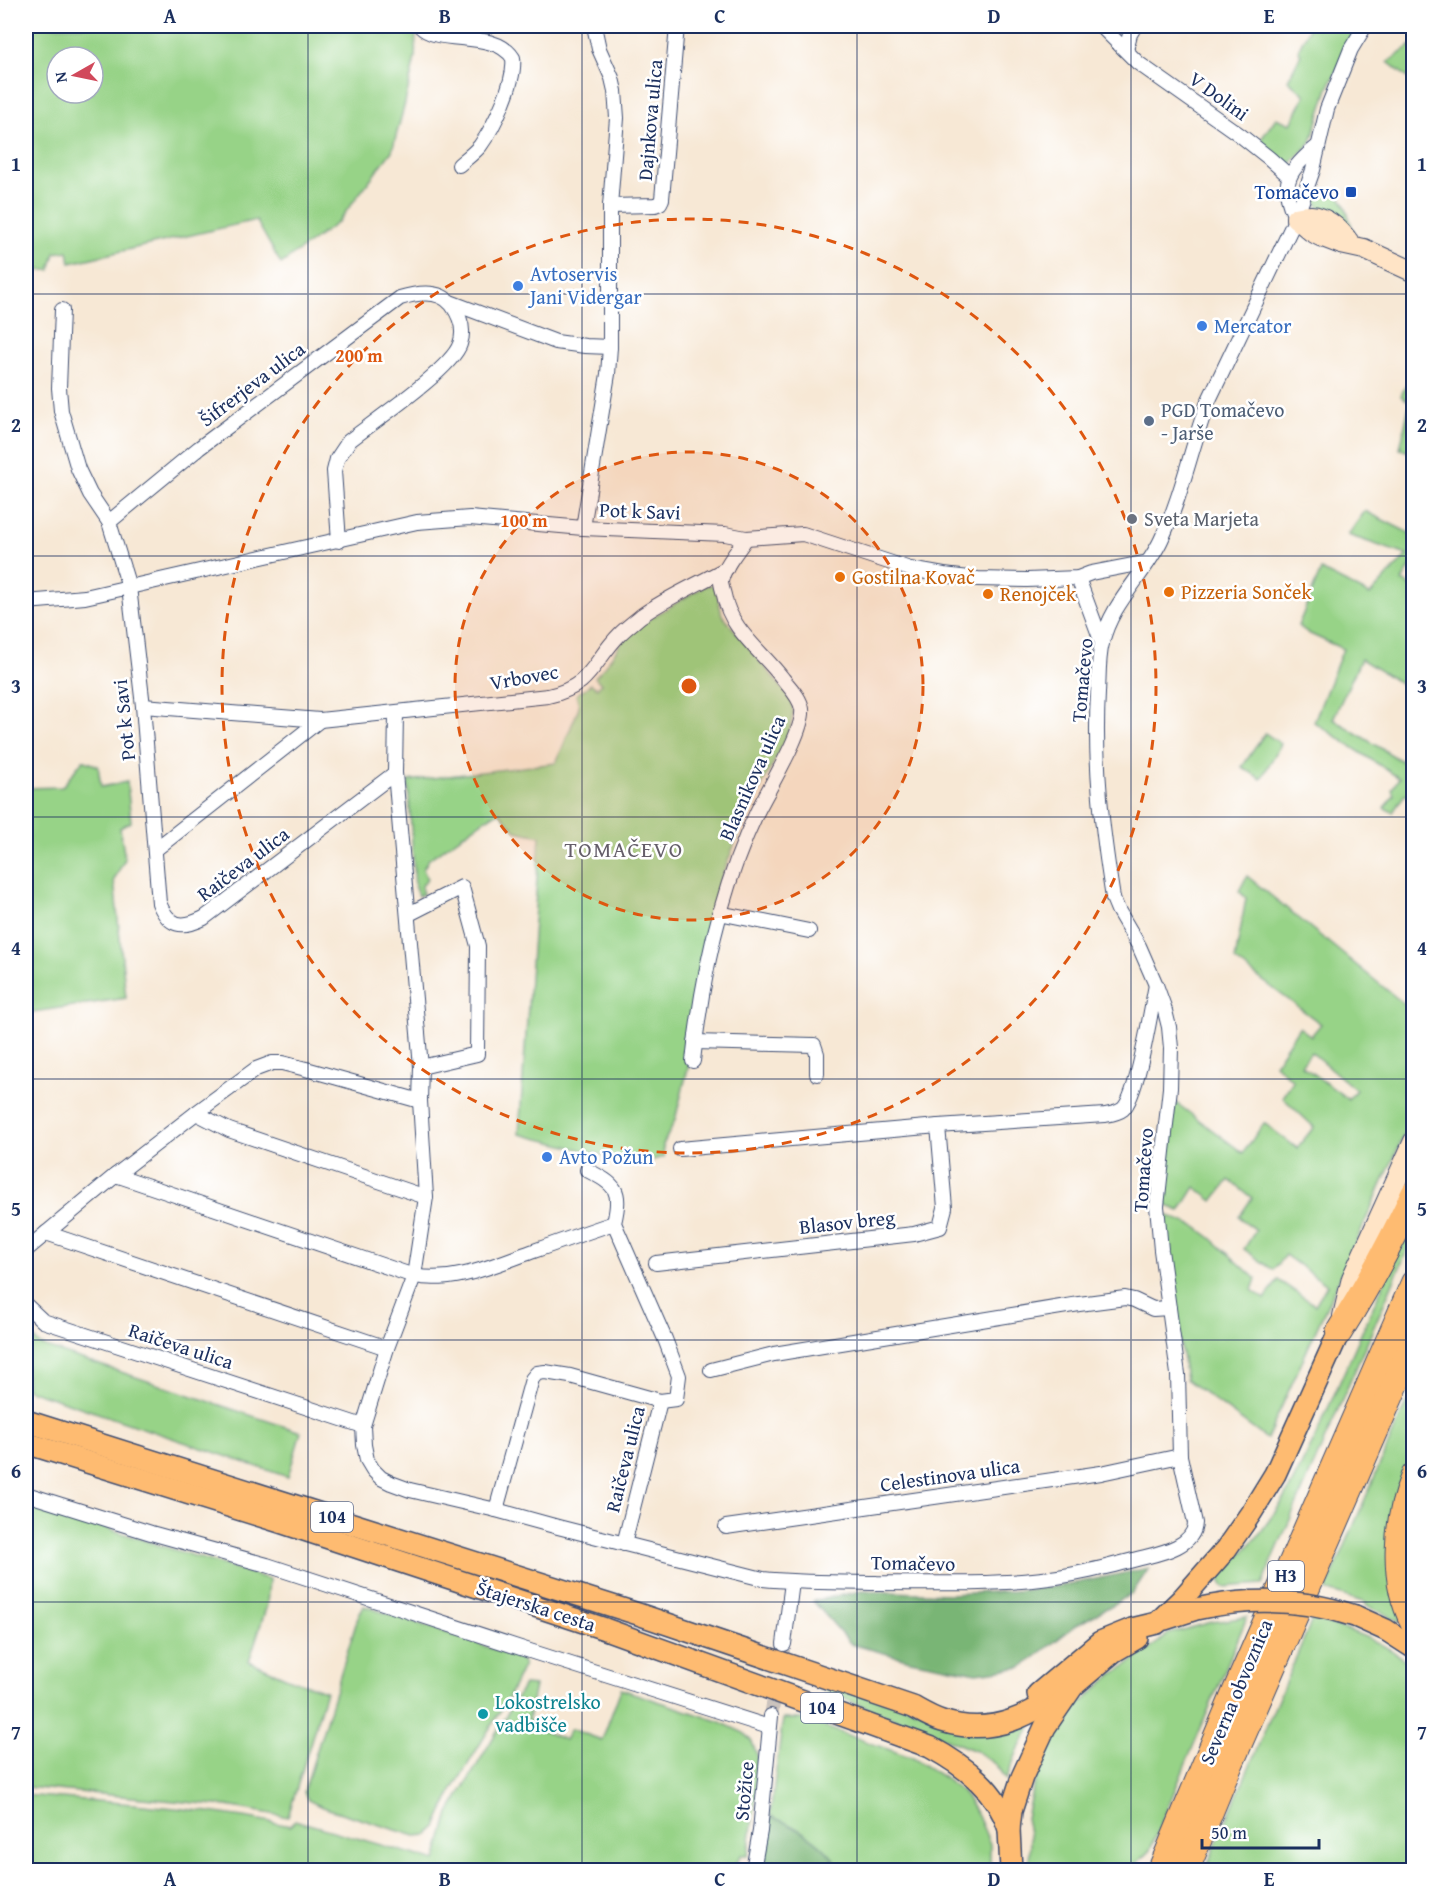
<svg xmlns="http://www.w3.org/2000/svg" width="1439" height="1896" font-family="'Gentium Book Plus',serif">
<rect width="100%" height="100%" fill="#fff"/>
<filter id="ink" filterUnits="userSpaceOnUse"><feTurbulence type="fractalNoise" baseFrequency=".0167" numOctaves="2"/><feDisplacementMap in="SourceGraphic" scale="12" xChannelSelector="R" yChannelSelector="G"/><feConvolveMatrix kernelMatrix="1 2 1 2 8 2 1 2 1" color-interpolation-filters="sRGB"/></filter>
<filter id="wash" filterUnits="userSpaceOnUse"><feTurbulence type="fractalNoise" baseFrequency=".008" numOctaves="4" result="noise"/><feDisplacementMap in="SourceGraphic" scale="24" xChannelSelector="R" yChannelSelector="G"/><feGaussianBlur stdDeviation="1.35" result="paint"/><feColorMatrix in="noise" values="0 0 0 0 0 0 0 0 0 0 0 0 0 0 0 0 0 1.4 0 .05"/><feComposite in="paint" operator="in"/></filter>
<g filter="url(#wash)">
<rect width="100%" height="100%" fill="#f7e8d5"/>
<g fill="#97d387" stroke="#598172" stroke-width="1.5" fill-rule="evenodd">
<path d="M26,26H414L416,32L415,58L405,103L392,151L338,222L281,264L256,220L70,263L68,251L55,253L50,270L32,271L26,287ZM57,57H93V93H57Z"/>
<path d="M1310,26H1359L1328,88L1311,142L1288,166L1282,164L1259,142L1276,118L1291,124L1305,95L1288,80L1301,54L1298,50Z"/>
<path d="M1413,44V43V82L1388,62Z"/>
<path d="M1324,189C1344,187 1347,215 1353,230L1351,231C1338,223 1301,204 1324,189Z"/>
<path d="M1413,370V453L1400,449L1410,402L1401,396Z"/>
<path d="M1365,511L1413,535V563L1402,581L1413,587V691L1361,659L1333,719L1413,768V800L1405,794L1393,812L1384,808L1394,795L1392,789L1399,778L1314,722L1343,649L1310,634L1298,626L1321,570L1370,595L1407,555L1348,535Z"/>
<path d="M712,585L716,589L722,615L792,700L793,714L789,734L747,813L718,886L711,919L689,1064L675,1120L663,1145L664,1157L638,1164L519,1134L540,836L516,831L499,812L487,818L429,859L423,869L427,879L421,887L423,894L418,896L415,888L408,781L556,763L578,710L579,704L576,695L591,684L597,688L601,684L595,677L606,665L623,640L637,626L705,586Z"/>
<path d="M1265,733L1281,744L1261,779L1242,767Z"/>
<path d="M83,760L98,766L101,787L127,782L131,822L120,828L125,859L114,880L126,998L27,1013L26,997V788L62,787Z"/>
<path d="M1247,876L1414,1012L1413,1115L1267,1439L1186,1379L1171,1286L1164,1218L1169,1216L1196,1227L1211,1238L1256,1279L1252,1290L1265,1299L1278,1280L1315,1305L1327,1285L1285,1255L1273,1270L1244,1249L1256,1230L1239,1217L1252,1198L1229,1180L1213,1201L1195,1187L1180,1211L1167,1206C1158,1187 1172,1125 1175,1102L1243,1153L1264,1123L1297,1148L1314,1127L1282,1097L1293,1081L1275,1064L1299,1027L1311,1036L1321,1024L1235,960L1246,898L1239,891ZM1311,1052L1356,1090L1348,1099L1301,1065Z"/>
<path d="M1413,1217V1237L1262,1584L1224,1587L1219,1578L1258,1536L1285,1498L1314,1440Z"/>
<path d="M26,1330L40,1345L301,1432L288,1477L26,1389Z"/>
<path d="M1413,1387V1459L1408,1474L1402,1622L1366,1605V1603L1326,1590Z"/>
<path d="M26,1501L149,1542L269,1579L267,1605L249,1661L292,1680L326,1691L288,1817L227,1806L26,1787Z"/>
<path d="M364,1606L460,1637L520,1659L524,1664L508,1698L453,1789L436,1827L427,1835L415,1836L322,1807L308,1800L304,1792L359,1614Z"/>
<path d="M1247,1617L1150,1850L1137,1863L1134,1870H1029L1030,1838L1026,1818L1031,1794L1040,1767L1050,1747L1067,1720L1078,1706L1112,1675L1149,1650L1168,1634L1212,1622Z"/>
<path d="M1312,1620C1349,1629 1384,1641 1413,1666V1870H1205Z"/>
<path d="M816,1683L1004,1732L1032,1724L1018,1750L1006,1780L996,1765L976,1751L815,1687Z"/>
<path d="M524,1685L535,1686L528,1720L545,1726L543,1731L565,1740L571,1729L602,1740L621,1689L718,1721L744,1733L752,1742L757,1755V1769L756,1795L748,1855H741L733,1870H26V1795C114,1803 203,1807 290,1826L295,1820L436,1861L449,1813Z"/>
<path d="M783,1719H802L913,1758L946,1779L965,1795L978,1816L990,1844V1870H841C826,1844 798,1827 770,1816Z"/>
</g>
<g fill="#79b574" stroke="#4a7269" stroke-width="1.5">
<path d="M1149,1568L1132,1594L1075,1626L1022,1667L977,1673L910,1660L851,1644L813,1601L861,1591L949,1594L1014,1591L1061,1586Z"/>
<path d="M770,1816C798,1827 826,1844 841,1870H761Z"/>
</g>
</g>
<g filter="url(#ink)">
<g fill="none" stroke-linecap="round" stroke-linejoin="round">
<path stroke="#cbc3bd" stroke-width="14" stroke-dasharray="14 7" stroke-linecap="butt" d="M771,1716L784,1644"/>
<defs>
<g id="street">
<path d="M420,26C438,46 495,29 513,58C516,81 494,127 480,146C474,153 466,159 459,165"/>
<path d="M1101,26L1138,63L1240,135L1269,158L1289,176"/>
<path d="M1126,50L1130,34L1135,26"/>
<path d="M610,206L655,205L660,203L662,199L677,26"/>
<path d="M1296,218C1277,184 1291,167 1318,146"/>
<path d="M450,302L556,342L585,346L610,347"/>
<path d="M62,310L59,388L61,411L78,469L90,494L109,522L129,587L143,706L159,903C169,927 182,929 204,918L395,773"/>
<path d="M109,522L199,448L400,298C416,293 440,289 452,305C460,316 465,330 460,344C452,369 373,422 349,441L337,459L334,471L339,541"/>
<path d="M583,528L608,374L610,347V206L617,118L615,91L612,78L599,49L594,26"/>
<path d="M1078,578L1102,643"/>
<path d="M26,602L85,597L417,522L470,518L583,528L725,534L746,538L803,534L910,569L944,575L978,579L1027,580L1078,578L1091,573L1148,562"/>
<path d="M143,706L320,720L548,696C593,686 592,662 620,634C626,628 634,622 641,616C667,597 699,584 727,568"/>
<path d="M396,713L395,773L421,1067L420,1101L426,1197L414,1276L387,1348L363,1426L364,1445L367,1460L373,1470L381,1478L391,1483L410,1490L496,1510L558,1527L763,1579C801,1583 839,1582 877,1583C929,1583 981,1585 1033,1580C1068,1577 1103,1568 1137,1559C1156,1554 1194,1548 1195,1523L1180,1456L1178,1374L1161,1250L1157,1206L1170,1088L1171,1048L1169,1027L1164,1007L1156,985L1139,946L1118,910L1113,898C1102,830 1094,762 1098,693C1099,676 1098,659 1102,643C1111,603 1144,576 1161,540C1182,496 1191,448 1208,402L1296,218L1313,170L1327,109L1351,49L1365,26"/>
<path d="M156,849L320,720"/>
<path d="M719,913L809,931"/>
<path d="M409,914L462,887L478,946L477,1054L421,1067"/>
<path d="M695,1042L814,1045L817,1054V1074"/>
<path d="M693,1061C702,976 720,890 757,812C767,791 805,730 802,709C800,697 790,688 783,679C763,652 730,630 724,595C723,591 721,585 721,582C723,567 738,551 746,538"/>
<path d="M196,1113L229,1130L426,1197"/>
<path d="M680,1149L938,1126L1105,1115C1111,1114 1118,1113 1123,1109C1138,1095 1151,1009 1156,985"/>
<path d="M587,1170C616,1185 622,1189 614,1223L665,1339L679,1376L676,1399L660,1401"/>
<path d="M116,1175L414,1276C454,1284 494,1265 531,1252C559,1242 587,1232 614,1223"/>
<path d="M46,1233L387,1348"/>
<path d="M26,1250L116,1175L196,1113L256,1069L272,1063H282L306,1069L420,1101"/>
<path d="M656,1263L914,1234L940,1227L945,1208L938,1126"/>
<path d="M26,1305L43,1321L363,1426"/>
<path d="M711,1370L774,1354L1079,1304L1125,1298L1134,1300L1153,1309L1169,1308"/>
<path d="M26,1494L151,1533L267,1565L536,1653L769,1727"/>
<path d="M496,1510L532,1379L537,1373L545,1372L570,1376L660,1401L624,1544"/>
<path d="M726,1527L1101,1473L1180,1456"/>
<path d="M784,1644L792,1582"/>
<path d="M753,1870L760,1831L771,1716"/>
</g>
<g id="secondary">
<path d="M1296,218L1311,231L1320,236L1341,244L1364,249L1414,272"/>
<path d="M1296,218C1300,217 1306,216 1311,216C1328,217 1342,232 1351,245"/>
<path d="M1343,1316L1352,1278L1414,1141"/>
<path d="M1414,1522L1411,1561L1414,1578"/>
</g>
<g id="primary">
<path d="M26,1421L638,1614L913,1707C922,1712 932,1718 942,1721C995,1738 1031,1714 1073,1686"/>
<path d="M26,1443L280,1522L605,1629L930,1747C965,1766 997,1790 1009,1829"/>
<path d="M1355,1616L1386,1630L1414,1648"/>
<path d="M1165,1619L1196,1609L1211,1606"/>
<path d="M1038,1694L1100,1642L1132,1629L1157,1623L1182,1599L1226,1549L1251,1513L1275,1474L1339,1332"/>
<path d="M1011,1870L1009,1829L1011,1811L1022,1777L1045,1727L1073,1686L1113,1652L1137,1638"/>
</g>
<g id="highway">
<path d="M1339,1332C1368,1286 1391,1243 1414,1194"/>
<path d="M1414,1476C1396,1521 1391,1579 1414,1623"/>
<path d="M1161,1870L1235,1693L1414,1283"/>
<path d="M1186,1870L1223,1780L1414,1342"/>
</g>
</defs>
<use href="#street" stroke="#3c4b70" stroke-width="16"/>
<use href="#secondary" stroke="#3c4b70" stroke-width="22"/>
<use href="#primary" stroke="#3c4b70" stroke-width="24"/>
<use href="#highway" stroke="#3c4b70" stroke-width="28"/>
<use href="#street" stroke="#fff" stroke-width="14"/>
<use href="#secondary" stroke="#ffe4c6" stroke-width="20"/>
<use href="#primary" stroke="#febb71" stroke-width="21"/>
<use href="#highway" stroke="#febb71" stroke-width="26"/>
<defs>
<path id="primary-bridge" d="M1211,1606C1261,1597 1307,1600 1355,1616"/>
</defs>
<use href="#primary-bridge" stroke="#3c4b70" stroke-width="24" stroke-linecap="butt"/>
<use href="#primary-bridge" stroke="#febb71" stroke-width="21"/>
</g>
</g>
<path fill="none" stroke="#1b2f5e" stroke-width="1.5" stroke-opacity="0.55" d="M308,26V1870M582,26V1870M857,26V1870M1131,26V1870M26,294H1414M26,556H1414M26,817H1414M26,1079H1414M26,1340H1414M26,1602H1414"/>
<circle cx="689" cy="686" r="234" fill="#de5710" fill-opacity=".12"/>
<g fill="none" stroke="#de5710" stroke-width="3" stroke-dasharray="10 8">
<circle cx="689" cy="686" r="234"/>
<circle cx="689" cy="686" r="467"/>
</g>
<rect fill="#1a4fb4" stroke="#fff" stroke-width="2" x="1345" y="186" width="12" height="12" rx="3"/>
<g fill="#3f7fe0" stroke="#fff" stroke-width="2">
<circle cx="518" cy="286" r="6"/>
<circle cx="1202" cy="326" r="6"/>
<circle cx="547" cy="1157" r="6"/>
</g>
<circle fill="#5c6f8a" stroke="#fff" stroke-width="2" cx="1149" cy="421" r="6"/>
<circle fill="#6b7280" stroke="#fff" stroke-width="2" cx="1132" cy="519" r="6"/>
<g fill="#e8710a" stroke="#fff" stroke-width="2">
<circle cx="840" cy="577" r="6"/>
<circle cx="1169" cy="592" r="6"/>
<circle cx="988" cy="594" r="6"/>
</g>
<circle fill="#0f9aa8" stroke="#fff" stroke-width="2" cx="483" cy="1714" r="6"/>
<g text-anchor="middle" stroke-width="5" stroke-linejoin="round" paint-order="stroke">
<g fill="#fff" stroke="#5f6d8e" stroke-width="1.5">
<rect x="311" y="1502" width="42" height="30" rx="4.5"/>
<rect x="1268" y="1561" width="36" height="30" rx="4.5"/>
<rect x="801" y="1693" width="42" height="30" rx="4.5"/>
</g>
<g font-size="18" font-weight="bold" fill="#1b2f5e">
<text x="332" y="1523">104</text>
<text x="1286" y="1582">H3</text>
<text x="822" y="1714">104</text>
</g>
<g font-size="20" fill="#1b2f5e" stroke="#fff">
<text transform="translate(1219 96) rotate(36)" y="7">V Dolini</text>
<text transform="translate(650 120) rotate(-85)" y="7">Dajnkova ulica</text>
<text transform="translate(252 384) rotate(-37)" y="7">Šifrerjeva ulica</text>
<text transform="translate(640 511) rotate(2)" y="7">Pot k Savi</text>
<text transform="translate(524 677) rotate(-10)" y="7">Vrbovec</text>
<text transform="translate(1082 680) rotate(-85)" y="7">Tomačevo</text>
<text transform="translate(124 720) rotate(-96)" y="7">Pot k Savi</text>
<text transform="translate(752 778) rotate(-66)" y="7">Blasnikova ulica</text>
<text transform="translate(243 864) rotate(-37)" y="7">Raičeva ulica</text>
<text transform="translate(1143 1170) rotate(-86)" y="7">Tomačevo</text>
<text transform="translate(847 1222) rotate(-6)" y="7">Blasov breg</text>
<text transform="translate(181 1346) rotate(18)" y="7">Raičeva ulica</text>
<text transform="translate(625 1459) rotate(-76)" y="7">Raičeva ulica</text>
<text transform="translate(950 1475) rotate(-8)" y="7">Celestinova ulica</text>
<text transform="translate(913 1563) rotate(1)" y="7">Tomačevo</text>
<text transform="translate(536 1606) rotate(18)" y="7">Štajerska cesta</text>
<text transform="translate(1236 1692) rotate(-67)" y="7">Severna obvoznica</text>
<text transform="translate(744 1791) rotate(-85)" y="7">Stožice</text>
</g>
<g font-size="20" fill="#164399" stroke="#fff" text-anchor="end">
<text x="1339" y="199">Tomačevo</text>
</g>
<g font-size="20" fill="#366cbe" stroke="#fff" text-anchor="start">
<text x="530" y="281">Avtoservis<tspan x="530" dy="23">Jani Vidergar</tspan></text>
<text x="1214" y="333">Mercator</text>
<text x="559" y="1164">Avto Požun</text>
</g>
<g font-size="20" fill="#4e5e75" stroke="#fff" text-anchor="start">
<text x="1161" y="417">PGD Tomačevo<tspan x="1161" dy="23">- Jarše</tspan></text>
</g>
<g font-size="20" fill="#5b616d" stroke="#fff" text-anchor="start">
<text x="1144" y="526">Sveta Marjeta</text>
</g>
<g font-size="20" fill="#c56008" stroke="#fff" text-anchor="start">
<text x="852" y="584">Gostilna Kovač</text>
<text x="1181" y="599">Pizzeria Sonček</text>
<text x="1000" y="601">Renojček</text>
</g>
<g font-size="20" fill="#0d838f" stroke="#fff" text-anchor="start">
<text x="495" y="1709">Lokostrelsko<tspan x="495" dy="23">vadbišče</tspan></text>
</g>
<g font-size="22" letter-spacing="1.5" fill="#655e6a" stroke="#fff">
<text x="624" y="857">TOMAČEVO</text>
</g>
</g>
<circle cx="689" cy="686" r="9" fill="#de5710" stroke="#fff" stroke-width="3"/>
<g font-size="18" text-anchor="middle" font-weight="bold" fill="#de5710" stroke="#fff" stroke-width="5" stroke-linejoin="round" paint-order="stroke">
<text x="359" y="362">200 m</text>
<text x="524" y="527">100 m</text>
</g>
<rect width="1439" height="1896" fill="none" stroke="#fff" stroke-width="66"/>
<g transform="translate(75 75) rotate(261)"><circle r="28" fill="#ffffff" stroke="#a4acbf" stroke-width="1.5"/>
<path d="M0-4.5L10 22L0 15L-10 22Z" fill="#d1495b"/>
<text y="-9" font-size="16" font-weight="bold" text-anchor="middle" fill="#1b2f5e">N</text>
</g>
<path d="M1202 1839v9h117v-9" fill="none" stroke="#1b2f5e" stroke-width="3"/>
<text x="1211" y="1839" font-size="18" fill="#1b2f5e" stroke="#ffffff" stroke-width="4.5" paint-order="stroke">50 m</text>
<rect x="33" y="33" width="1373" height="1830" fill="none" stroke="#1b2f5e" stroke-width="2"/>
<g font-size="20" text-anchor="middle" font-weight="bold" fill="#1b2f5e">
<text x="170" y="23">A</text>
<text x="445" y="23">B</text>
<text x="720" y="23">C</text>
<text x="994" y="23">D</text>
<text x="1269" y="23">E</text>
<text x="16" y="171">1</text>
<text x="1422" y="171">1</text>
<text x="16" y="432">2</text>
<text x="1422" y="432">2</text>
<text x="16" y="693">3</text>
<text x="1422" y="693">3</text>
<text x="16" y="955">4</text>
<text x="1422" y="955">4</text>
<text x="16" y="1216">5</text>
<text x="1422" y="1216">5</text>
<text x="16" y="1478">6</text>
<text x="1422" y="1478">6</text>
<text x="16" y="1739">7</text>
<text x="1422" y="1739">7</text>
<text x="170" y="1886">A</text>
<text x="445" y="1886">B</text>
<text x="720" y="1886">C</text>
<text x="994" y="1886">D</text>
<text x="1269" y="1886">E</text>
</g>
</svg>
